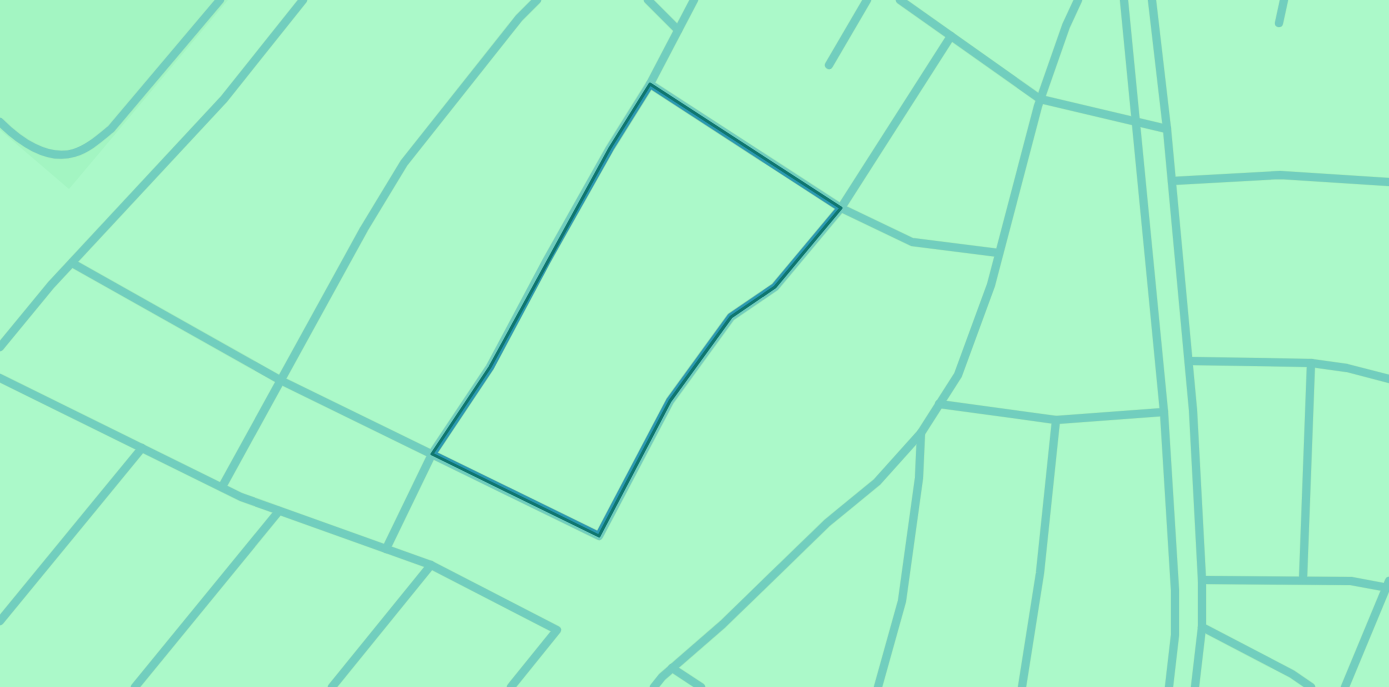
<svg xmlns="http://www.w3.org/2000/svg" width="1389" height="687" font-family="'IBM Plex Serif',serif">
<rect width="100%" height="100%" fill="#abf9c9"/>
<path fill="#99efbb" d="M0,0H228L69,189L0,130Z"/>
<g fill="none" stroke-linecap="round" stroke-linejoin="round">
<defs>
<path id="service" d="M0,122C19,141 47,161 74,153C88,149 100,138 111,129L220,0"/>
<g id="minor">
<path d="M648,0L678,30"/>
<path d="M900,0L1040,99L1167,129"/>
<path d="M1279,23L1284,0"/>
<path d="M829,65L867,0"/>
<path d="M650,84L841,208L912,242L999,253"/>
<path d="M1172,181L1280,175L1389,182"/>
<path d="M72,263L280,380L599,536L670,401L731,317L775,287L841,208L951,36"/>
<path d="M0,347L51,285L224,99L303,0"/>
<path d="M1189,361L1311,363L1347,368L1389,379"/>
<path d="M0,378L241,497L431,565L557,630L511,687"/>
<path d="M939,404L1056,420L1164,412"/>
<path d="M222,487L364,229L404,163L519,18L537,0"/>
<path d="M386,549L432,454L490,367L547,260L610,148L650,84L694,0"/>
<path d="M1202,580L1351,581L1389,588"/>
<path d="M1303,580L1311,363"/>
<path d="M0,621L142,448"/>
<path d="M1202,627L1292,674L1311,687"/>
<path d="M672,668L701,687"/>
<path d="M135,687L279,511"/>
<path d="M332,687L431,565"/>
<path d="M654,687L662,677L723,624L827,523L877,482L921,433L958,375L991,285L1038,106L1066,26L1078,0"/>
<path d="M878,687L902,601L919,478L921,433"/>
<path d="M1022,687L1040,573L1056,420"/>
<path d="M1345,687L1389,581"/>
</g>
<g id="tertiary">
<path d="M1124,0L1164,412L1175,590V635L1169,687"/>
<path d="M1152,0L1167,129L1193,410L1202,580V627L1195,687"/>
</g>
</defs>
<use href="#service" stroke="#90d6ab" stroke-width="9"/>
<use href="#minor" stroke="#90d6ab" stroke-width="9"/>
<use href="#tertiary" stroke="#90d6ab" stroke-width="9"/>
<use href="#service" stroke="#2b99b1" stroke-width="8"/>
<use href="#minor" stroke="#2b99b1" stroke-width="8"/>
<use href="#tertiary" stroke="#2b99b1" stroke-width="8"/>
</g>
<path d="M0 0H1389V687H0ZM650,84L841,208L775,287L731,317L670,401L599,536L432,454L490,367L610,148Z" fill="#abf9c9" fill-opacity=".55" fill-rule="evenodd"/>
<path fill="none" stroke="#0f766e" stroke-width="3" stroke-linejoin="round" d="M650,84L841,208L775,287L731,317L670,401L599,536L432,454L490,367L610,148Z"/>
</svg>
